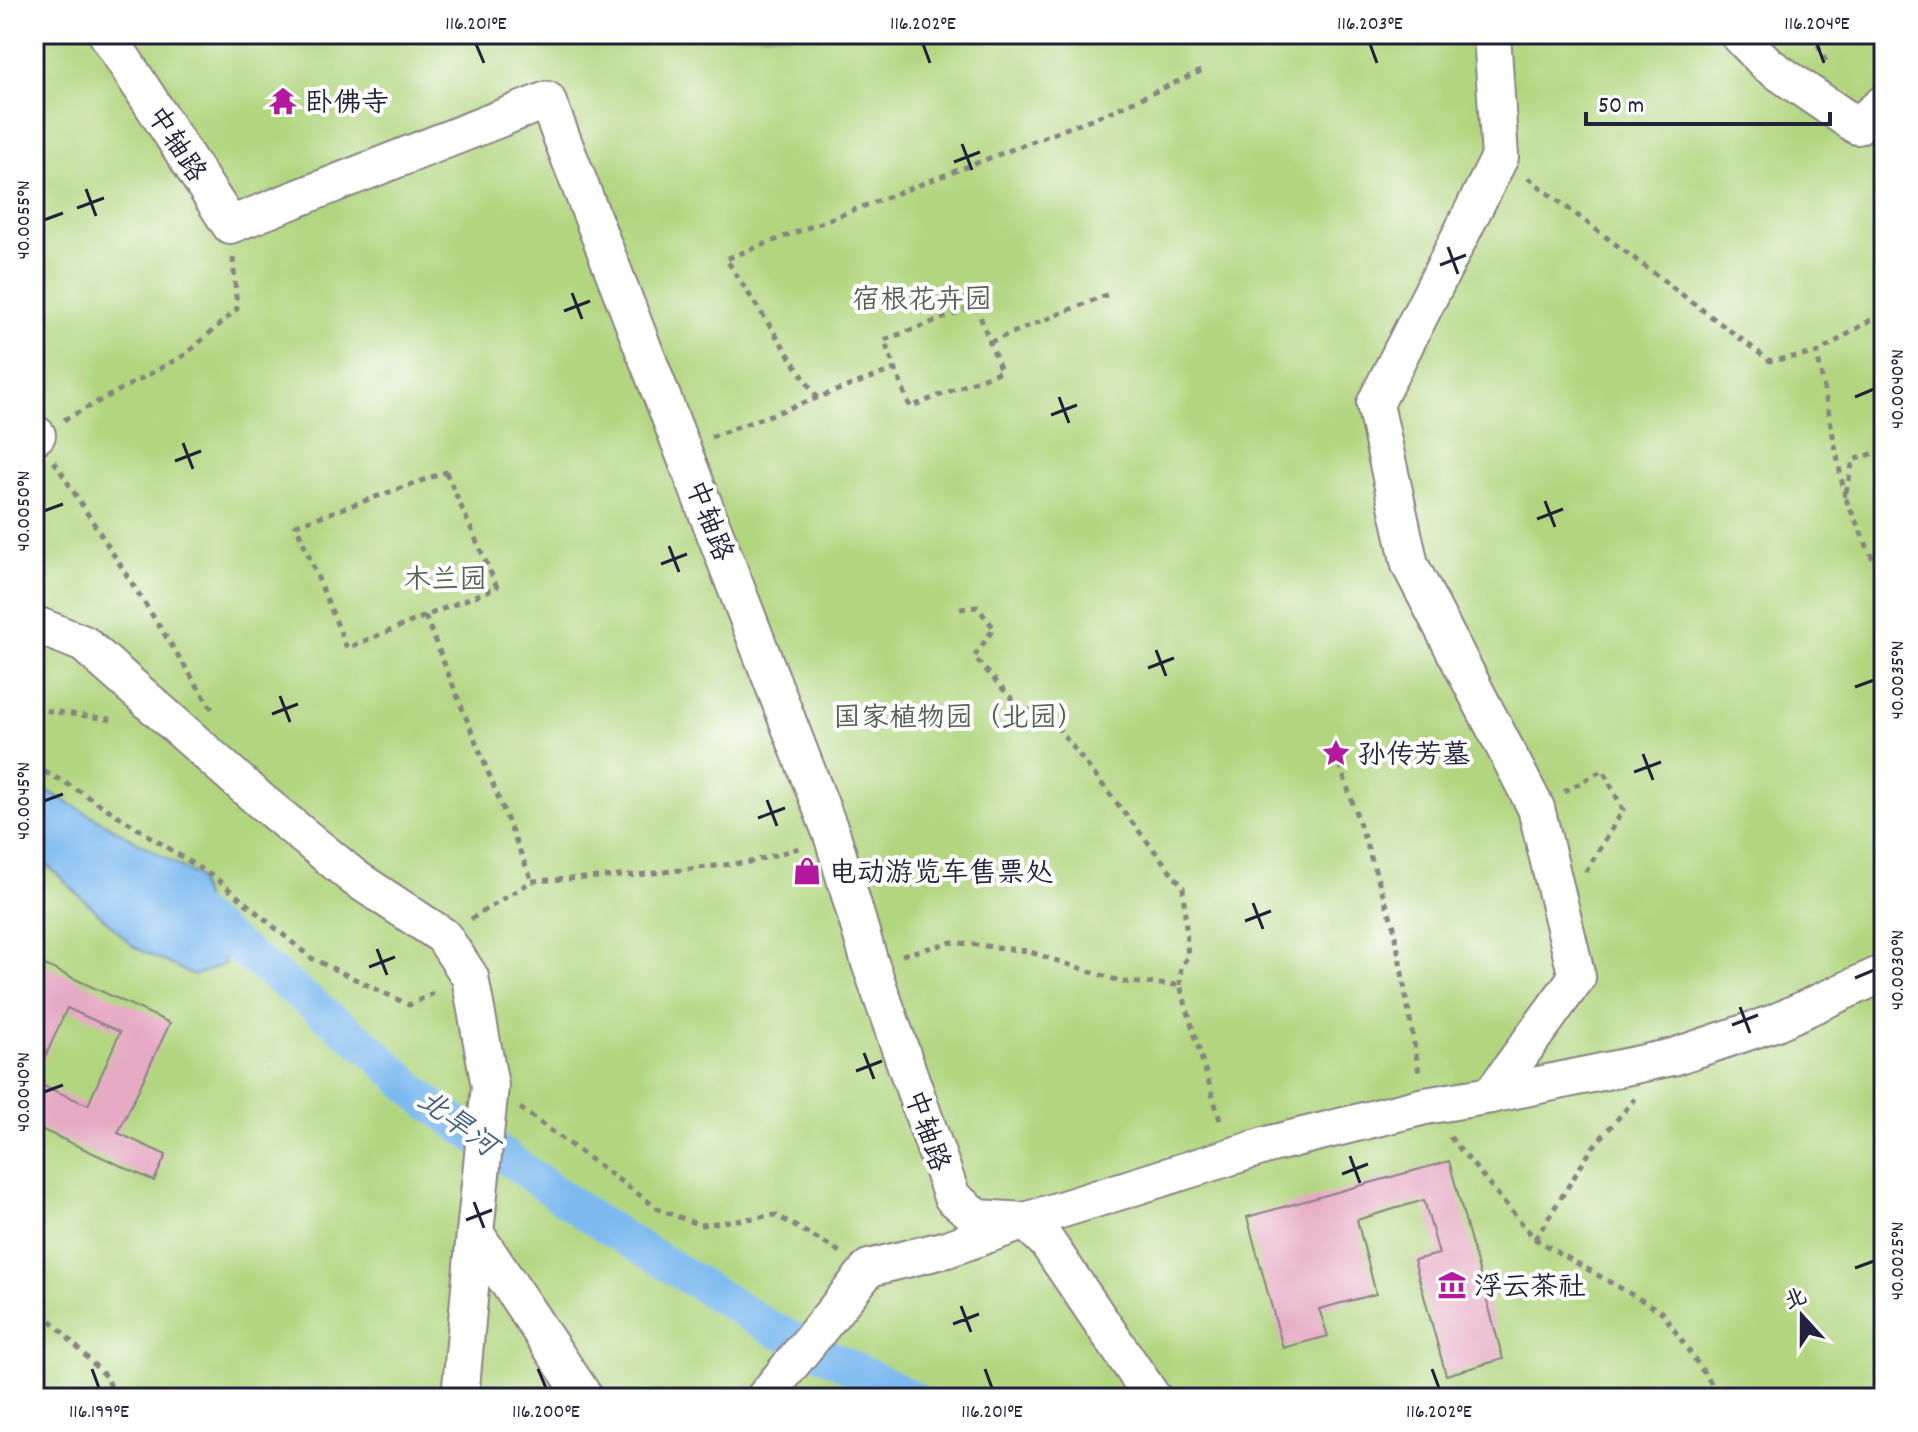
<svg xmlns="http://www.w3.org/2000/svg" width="1918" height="1432" font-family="Dekko,'LXGW WenKai TC',sans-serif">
<rect width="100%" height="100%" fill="#fff"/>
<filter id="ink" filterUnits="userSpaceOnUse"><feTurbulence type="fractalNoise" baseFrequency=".0125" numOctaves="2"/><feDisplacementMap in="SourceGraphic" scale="16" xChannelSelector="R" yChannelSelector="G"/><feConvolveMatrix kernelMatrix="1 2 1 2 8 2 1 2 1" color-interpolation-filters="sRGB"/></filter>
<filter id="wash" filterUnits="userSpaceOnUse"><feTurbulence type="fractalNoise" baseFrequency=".006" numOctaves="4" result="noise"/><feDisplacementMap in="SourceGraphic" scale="32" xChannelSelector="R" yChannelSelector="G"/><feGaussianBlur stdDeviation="1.8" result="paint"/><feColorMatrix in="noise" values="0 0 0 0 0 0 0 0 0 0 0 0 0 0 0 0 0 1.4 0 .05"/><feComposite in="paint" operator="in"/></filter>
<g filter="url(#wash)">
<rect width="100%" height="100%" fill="#ede6c8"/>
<rect fill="#b2d680" stroke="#6a7c5e" stroke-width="2" x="34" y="34" width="1850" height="1364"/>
<path fill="#7dbaf0" stroke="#506e96" stroke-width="2" d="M34,783L197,876L225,964L194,976L134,947L42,860L34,863Z"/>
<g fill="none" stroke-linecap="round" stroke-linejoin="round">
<path stroke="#7dbaf0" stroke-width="34" d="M178,901L367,1046L426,1101L590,1217L769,1327L913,1398"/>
</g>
<g id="blocks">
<g fill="#e6aac4" fill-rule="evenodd">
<path d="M34,960L170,1023L118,1133L166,1155L154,1181L34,1126ZM67,1008L120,1032L88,1105L34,1082Z"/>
<path d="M1449,1161L1503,1359L1446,1375L1414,1260L1439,1254L1424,1200L1357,1220L1376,1294L1319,1309L1328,1336L1283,1348L1247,1217Z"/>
</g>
</g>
</g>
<g filter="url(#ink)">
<use href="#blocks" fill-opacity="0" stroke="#888482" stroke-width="2"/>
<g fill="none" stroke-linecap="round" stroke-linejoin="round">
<defs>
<g id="minor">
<path d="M107,34L230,225L547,100L833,838L870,963L952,1197L978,1218L1025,1221L1047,1242L1153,1398"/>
<path d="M1738,34L1768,65L1857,126L1884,103"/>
<path d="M34,434L37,435"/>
<path d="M34,624L84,644L261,801L355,878L443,936L470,977L490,1086L475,1233L585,1398"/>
<path d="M1491,1095L1577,977L1536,808L1410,565L1375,404L1500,157L1492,34"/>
<path d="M460,1398L475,1233"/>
<path d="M764,1398L869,1268L947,1249L1025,1221L1271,1144L1425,1106L1491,1095L1673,1057L1774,1023L1884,973"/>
</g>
</defs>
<use href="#minor" stroke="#888482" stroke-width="40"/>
<g stroke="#888482" stroke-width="5" stroke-dasharray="6 6" stroke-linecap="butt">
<path d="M1813,34L1826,62"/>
<path d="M1119,108L1203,70"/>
<path d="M1528,178L1770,361L1817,353"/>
<path d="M976,306L1001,371L910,407L884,340Z"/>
<path d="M990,342L1111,293"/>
<path d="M817,398L726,259L1120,108"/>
<path d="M64,420L185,355L237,309L233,258"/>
<path d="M711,437L895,369"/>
<path d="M1884,450L1853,460L1845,497L1884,584"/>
<path d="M54,461L214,712"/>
<path d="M446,472L497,587L347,648L296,525Z"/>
<path d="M1845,497L1817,353L1884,312"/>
<path d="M960,609L977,607L994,628L974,657L1021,709L1046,713L1183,887L1188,957L1181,965L1180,985"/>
<path d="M425,616L532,881"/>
<path d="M34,709L116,720"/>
<path d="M1336,753L1394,927L1419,1072"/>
<path d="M34,766L73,787L218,880L311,958L409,1005L438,991"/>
<path d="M1564,792L1603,770L1623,810L1585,873"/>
<path d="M471,919L532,881L637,875L750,862L803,847"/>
<path d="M902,955L952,942L1027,951L1123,982L1180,985L1221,1124"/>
<path d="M520,1108L660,1210L700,1225L776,1215L840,1252"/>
<path d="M1450,1137L1535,1239L1662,1312L1718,1393V1398"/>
<path d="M1535,1239L1593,1147L1635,1099"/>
<path d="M34,1303L107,1378L116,1398"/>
</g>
<use href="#minor" stroke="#fff" stroke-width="36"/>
</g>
</g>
<path fill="none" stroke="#22223b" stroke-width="3" d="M476,44L484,63M923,44L930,63M1370,44L1377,63M1817,44L1824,63M962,144L972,170M954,162L980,152M86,189L96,216M77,208L104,198M44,220L63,213M1448,247L1458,274M1440,265L1466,255M572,293L582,319M564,311L590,301M1059,397L1069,423M1855,397L1874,389M1051,415L1077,405M183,443L193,469M175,461L201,451M1545,501L1555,527M44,511L63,504M1537,519L1563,509M669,546L679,572M661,564L687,554M1156,650L1166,676M1148,668L1174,658M1855,687L1874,680M280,696L290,722M272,714L298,704M1643,754L1653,780M1634,772L1661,762M767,800L777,826M44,801L63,794M758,818L785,808M1253,903L1263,929M1245,921L1271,911M377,949L387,975M369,967L395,957M1855,978L1874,970M1740,1007L1750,1033M1732,1025L1758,1015M864,1053L874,1079M856,1071L882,1061M44,1092L63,1085M1350,1156L1360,1183M1342,1174L1368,1164M474,1202L484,1228M466,1220L492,1210M1855,1268L1874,1261M961,1306L971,1332M953,1324L979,1314M92,1369L99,1388M538,1369L546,1388M985,1369L992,1388M1432,1369L1439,1388"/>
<defs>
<symbol id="temple-bare" viewBox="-9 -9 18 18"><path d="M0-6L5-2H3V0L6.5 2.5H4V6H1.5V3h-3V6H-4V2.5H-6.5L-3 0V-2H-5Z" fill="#b5179e" stroke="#fff" stroke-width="2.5" paint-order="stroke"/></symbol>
<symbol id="sight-bare" viewBox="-9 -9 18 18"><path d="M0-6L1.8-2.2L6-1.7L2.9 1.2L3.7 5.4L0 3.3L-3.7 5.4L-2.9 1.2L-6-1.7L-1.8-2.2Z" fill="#b5179e" stroke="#fff" stroke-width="2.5" paint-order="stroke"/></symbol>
<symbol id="shop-bare" viewBox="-9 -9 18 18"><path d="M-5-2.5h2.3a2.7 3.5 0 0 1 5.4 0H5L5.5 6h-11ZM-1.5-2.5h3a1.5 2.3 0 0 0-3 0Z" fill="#b5179e" stroke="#fff" stroke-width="2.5" paint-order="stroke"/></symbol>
<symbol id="museum-bare" viewBox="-9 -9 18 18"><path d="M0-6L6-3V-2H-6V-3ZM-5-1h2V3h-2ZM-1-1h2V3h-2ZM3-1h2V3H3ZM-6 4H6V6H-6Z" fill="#b5179e" stroke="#fff" stroke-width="2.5" paint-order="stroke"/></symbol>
</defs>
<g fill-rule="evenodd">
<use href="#temple-bare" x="263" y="81" width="40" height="40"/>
<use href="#sight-bare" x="1316" y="733" width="40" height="40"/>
<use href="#shop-bare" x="787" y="851" width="40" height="40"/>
<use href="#museum-bare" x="1432" y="1265" width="40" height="40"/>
</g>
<g text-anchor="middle" stroke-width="8" stroke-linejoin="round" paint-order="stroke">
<g font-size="28" fill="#22223b" stroke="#fff" text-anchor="start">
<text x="305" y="111">卧佛寺</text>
<text x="1358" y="763">孙传芳墓</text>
<text x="829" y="881">电动游览车售票处</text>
<text x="1474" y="1295">浮云茶社</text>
</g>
<g font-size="28" fill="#22223b" stroke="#fff">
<text transform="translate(178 143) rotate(57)" y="10">中轴路</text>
<text transform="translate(711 520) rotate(69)" y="10">中轴路</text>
<text transform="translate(929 1130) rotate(71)" y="10">中轴路</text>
</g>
<g font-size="28" fill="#546153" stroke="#fff">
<text x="922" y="308">宿根花卉园</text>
<text x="445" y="588">木兰园</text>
<text x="959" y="726">国家植物园（北园）</text>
</g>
<g font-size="30" font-style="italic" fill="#465f83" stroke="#fff">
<text transform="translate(458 1122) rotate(37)" y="10">北旱河</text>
</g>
</g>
<rect width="1918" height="1432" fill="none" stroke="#fff" stroke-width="88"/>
<g transform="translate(1802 1316) rotate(339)" stroke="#ffffff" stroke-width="6" paint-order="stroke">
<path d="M0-6L14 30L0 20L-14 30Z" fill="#22223b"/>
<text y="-12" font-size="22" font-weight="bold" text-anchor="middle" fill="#22223b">北</text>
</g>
<path d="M1586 112v12h244v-12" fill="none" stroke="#22223b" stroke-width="4"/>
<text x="1598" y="112" font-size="24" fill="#22223b" stroke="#ffffff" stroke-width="6" paint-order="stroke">50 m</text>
<rect x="44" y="44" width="1830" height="1344" fill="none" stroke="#22223b" stroke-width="3"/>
<g font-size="20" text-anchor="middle" fill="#22223b">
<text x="476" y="29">116.201°E</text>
<text x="923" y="29">116.202°E</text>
<text x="1370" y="29">116.203°E</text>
<text x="1817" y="29">116.204°E</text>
<text transform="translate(22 220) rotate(-90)" y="7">40.0055°N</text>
<text transform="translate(1896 389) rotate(-90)" y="7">40.0040°N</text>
<text transform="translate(22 511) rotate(-90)" y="7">40.0050°N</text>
<text transform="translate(1896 680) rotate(-90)" y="7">40.0035°N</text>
<text transform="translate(22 801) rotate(-90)" y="7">40.0045°N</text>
<text transform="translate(1896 970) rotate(-90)" y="7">40.0030°N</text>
<text transform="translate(22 1092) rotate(-90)" y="7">40.0040°N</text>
<text transform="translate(1896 1261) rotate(-90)" y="7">40.0025°N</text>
<text x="99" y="1417">116.199°E</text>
<text x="546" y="1417">116.200°E</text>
<text x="992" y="1417">116.201°E</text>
<text x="1439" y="1417">116.202°E</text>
</g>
</svg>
